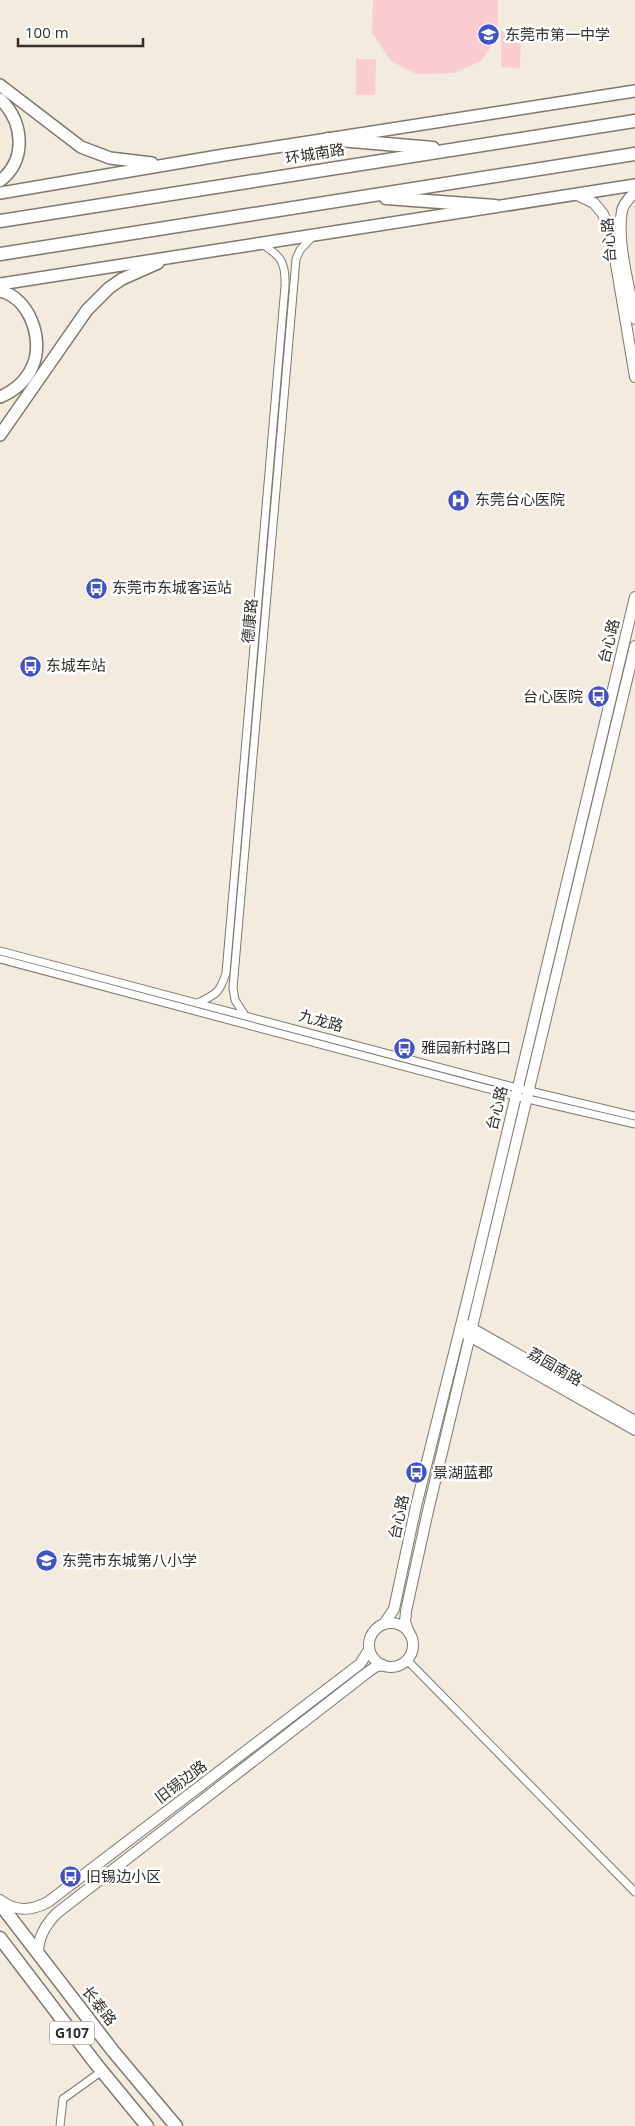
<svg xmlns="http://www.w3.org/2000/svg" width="635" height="2126" font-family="'Open Sans','Noto Sans SC',sans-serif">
<rect width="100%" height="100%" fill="#f2ebde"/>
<g fill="#fbccd0">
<path d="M373,0H498V36L481,61L454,73L416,74L391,61L372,33Z"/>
<path d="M501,31L521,32L520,68L501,67Z"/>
<path d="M356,59H376L375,95H356Z"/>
</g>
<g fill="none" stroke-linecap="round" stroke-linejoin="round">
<defs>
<g id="street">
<path d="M0,951L517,1088L635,1116"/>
<path d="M0,959L515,1096L635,1124"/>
<path d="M198,1003C217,994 220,992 226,973L285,286C286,261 280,255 260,243"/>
<path d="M244,1014L235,1000L233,988L296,259L300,250L313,236"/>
<path d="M407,1660L635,1892"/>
<path d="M60,2126L63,2099L102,2071"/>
</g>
<g id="secondary">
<path d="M635,192C630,197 623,204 622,211C616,241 630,288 635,319"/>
<path d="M575,194L594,203L603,214L608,226L616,264L635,377"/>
<path d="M466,1325L635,1421"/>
<path d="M464,1333L635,1430"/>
<circle cx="391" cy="1645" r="22"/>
<path d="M384,1624L394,1609L416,1506L467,1301L635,597"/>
<path d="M409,1633L405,1622L406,1611L428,1511L635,646"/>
<path d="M0,1900C16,1912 31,1911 48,1902L360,1664L369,1650"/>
<path d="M38,1953C38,1937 46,1924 57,1913L368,1672L375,1667L383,1665"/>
</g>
<g id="primary">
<path d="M0,85L81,147L110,158L152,163"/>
<path d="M0,99C24,122 27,160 0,181"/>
<path d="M0,193L224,155L635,91"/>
<path d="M0,284L635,185"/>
<path d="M0,291C29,297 44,339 33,365C27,380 14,391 0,397"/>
<path d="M0,435L87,310L109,288L122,279L158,263"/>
</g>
<g id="highway">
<path d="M328,139L433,148"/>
<path d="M386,198L495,206"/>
<path d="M0,221L635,121"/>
<path d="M0,254L635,154"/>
<path d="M0,1904L113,2051L176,2126"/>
<path d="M0,1938L96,2064L147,2126"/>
</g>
</defs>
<use href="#street" stroke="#7f786d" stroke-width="9"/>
<use href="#secondary" stroke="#7f786d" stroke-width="12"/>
<use href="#primary" stroke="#7f786d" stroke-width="14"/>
<use href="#highway" stroke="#7f786d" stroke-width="15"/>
<use href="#street" stroke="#fff" stroke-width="7"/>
<use href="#secondary" stroke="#fff" stroke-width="10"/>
<use href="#primary" stroke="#fff" stroke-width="11"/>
<use href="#highway" stroke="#fff" stroke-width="12"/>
</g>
<defs>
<symbol id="school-disc" viewBox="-11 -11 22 22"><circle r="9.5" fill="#4252c6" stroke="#fff"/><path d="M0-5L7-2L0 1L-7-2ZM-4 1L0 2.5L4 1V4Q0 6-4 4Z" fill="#fff"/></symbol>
<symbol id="hospital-disc" viewBox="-11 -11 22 22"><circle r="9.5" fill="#4252c6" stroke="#fff"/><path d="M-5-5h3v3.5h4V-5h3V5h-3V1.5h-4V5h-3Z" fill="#fff"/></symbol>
<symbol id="bus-disc" viewBox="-11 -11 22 22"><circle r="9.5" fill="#4252c6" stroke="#fff"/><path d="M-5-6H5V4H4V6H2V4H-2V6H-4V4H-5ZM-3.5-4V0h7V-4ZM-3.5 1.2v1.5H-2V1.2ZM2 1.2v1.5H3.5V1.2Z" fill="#fff"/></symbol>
</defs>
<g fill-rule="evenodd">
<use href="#school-disc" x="476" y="22" width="25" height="25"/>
<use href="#hospital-disc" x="446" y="488" width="25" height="25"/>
<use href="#bus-disc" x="84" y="576" width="25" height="25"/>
<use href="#bus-disc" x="18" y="654" width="25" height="25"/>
<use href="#bus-disc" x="586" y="684" width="25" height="25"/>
<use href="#bus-disc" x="392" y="1036" width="25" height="25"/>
<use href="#bus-disc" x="404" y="1460" width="25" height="25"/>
<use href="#school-disc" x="34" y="1548" width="25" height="25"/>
<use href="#bus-disc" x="58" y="1864" width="25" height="25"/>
</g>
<g text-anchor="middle" stroke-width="5" stroke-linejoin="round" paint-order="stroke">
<rect fill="#fff" stroke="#706d6a" stroke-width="1" x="49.5" y="2021.5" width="45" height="23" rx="4"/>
<g font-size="14" font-weight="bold" fill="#322f2a">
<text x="72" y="2038">G107</text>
</g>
<g font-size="15" fill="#322f2a" stroke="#fff" text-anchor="start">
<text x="505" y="40">东莞市第一中学</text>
<text x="475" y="505">东莞台心医院</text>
<text x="112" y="593">东莞市东城客运站</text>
<text x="46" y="671">东城车站</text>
<text x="583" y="702" text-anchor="end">台心医院</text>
<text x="421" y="1053">雅园新村路口</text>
<text x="433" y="1478">景湖蓝郡</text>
<text x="62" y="1566">东莞市东城第八小学</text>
<text x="86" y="1882">旧锡边小区</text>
</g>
<g font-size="15" fill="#322f2a" stroke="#fff">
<text transform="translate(315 154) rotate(-9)" y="5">环城南路</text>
<text transform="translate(609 240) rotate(-94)" y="5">台心路</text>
<text transform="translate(250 621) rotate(-85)" y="5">德康路</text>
<text transform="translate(609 641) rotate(-76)" y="5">台心路</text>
<text transform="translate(321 1021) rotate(15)" y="5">九龙路</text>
<text transform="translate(497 1108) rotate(-76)" y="5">台心路</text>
<text transform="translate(555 1367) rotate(30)" y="5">荔园南路</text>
<text transform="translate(399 1517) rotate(-78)" y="5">台心路</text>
<text transform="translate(181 1782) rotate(-37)" y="5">旧锡边路</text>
<text transform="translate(99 2006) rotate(52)" y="5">长泰路</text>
</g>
</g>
<path d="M18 38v8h125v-8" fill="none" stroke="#322f2a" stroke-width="2.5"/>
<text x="25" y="38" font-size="15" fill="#322f2a" stroke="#ffffff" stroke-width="4" paint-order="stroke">100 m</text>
</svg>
